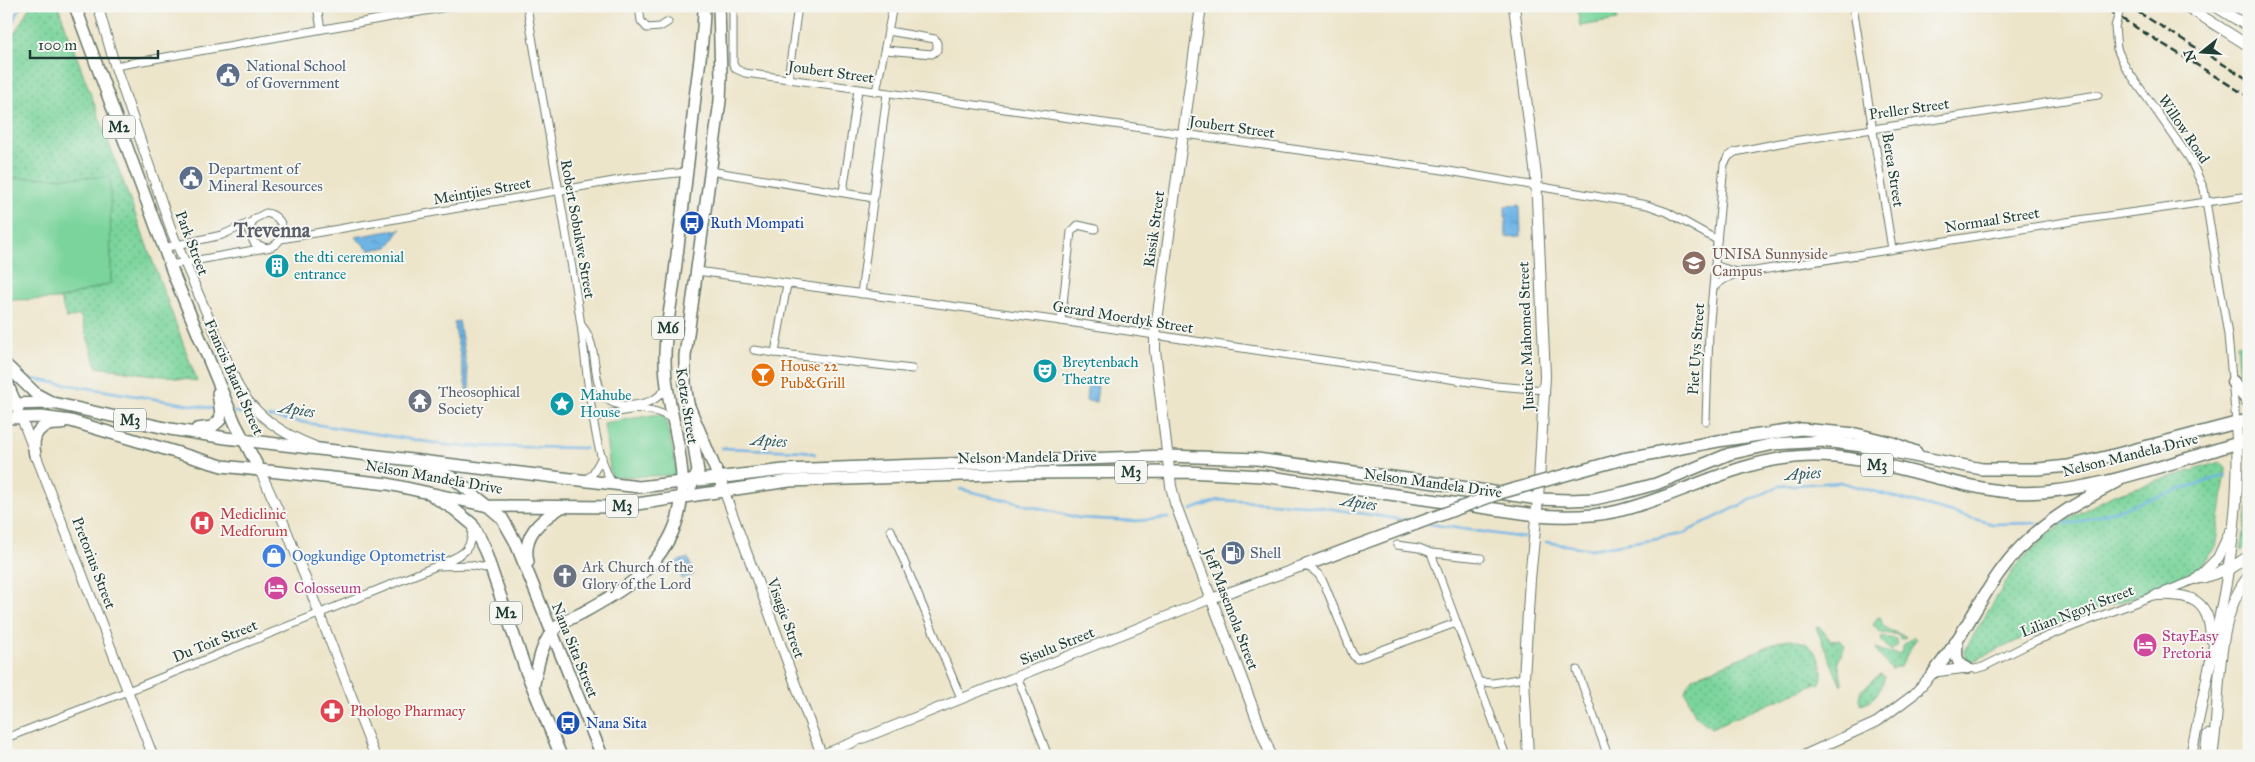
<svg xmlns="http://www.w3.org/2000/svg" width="2255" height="762" font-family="'IM FELL Great Primer',serif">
<defs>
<pattern id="grass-dots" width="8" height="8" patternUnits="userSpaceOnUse" patternTransform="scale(1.25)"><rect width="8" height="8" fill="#7ad49b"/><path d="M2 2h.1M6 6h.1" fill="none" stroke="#63ad7f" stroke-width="1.8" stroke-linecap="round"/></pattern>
<pattern id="water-ripples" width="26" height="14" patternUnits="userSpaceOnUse" patternTransform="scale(1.25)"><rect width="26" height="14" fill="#6eb4e5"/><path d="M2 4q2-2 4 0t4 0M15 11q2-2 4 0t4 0" fill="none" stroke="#5a94ba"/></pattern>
</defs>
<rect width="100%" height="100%" fill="#f6f6f2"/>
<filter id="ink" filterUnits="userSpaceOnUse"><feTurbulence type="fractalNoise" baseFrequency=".02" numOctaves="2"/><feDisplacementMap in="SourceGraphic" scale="10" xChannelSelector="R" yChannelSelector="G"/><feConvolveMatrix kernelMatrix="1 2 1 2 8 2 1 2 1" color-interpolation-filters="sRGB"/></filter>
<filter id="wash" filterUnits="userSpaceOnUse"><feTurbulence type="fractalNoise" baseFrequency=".0096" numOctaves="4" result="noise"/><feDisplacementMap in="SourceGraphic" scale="20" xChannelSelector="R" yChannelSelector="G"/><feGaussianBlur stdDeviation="1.12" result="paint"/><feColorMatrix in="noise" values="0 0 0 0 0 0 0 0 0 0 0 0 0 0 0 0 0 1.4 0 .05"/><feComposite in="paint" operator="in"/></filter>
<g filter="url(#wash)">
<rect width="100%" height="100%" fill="#ede5ca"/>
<g fill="url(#grass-dots)" stroke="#4c8868">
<path d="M30,6H58L197,381L97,367L80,315L67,319L60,299L111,283L6,178V49Z"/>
<path d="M2220,462L2226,467V471L2215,549L2196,572L2185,578L2034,633L1971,662L1966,659L1964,651L2017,564L2049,533L2077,514L2116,494Z"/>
<path d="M1878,617L1881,618L1882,624L1889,630L1907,637L1901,640L1899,635L1881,633L1873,625Z"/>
<path d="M1819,626L1831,641L1840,640L1845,645L1838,662L1842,682L1841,686L1816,627Z"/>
<path d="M1882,637L1896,639L1898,645L1891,651L1881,640Z"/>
<path d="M1914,637L1916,639L1899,668L1892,669L1879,655L1876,648L1885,652L1900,654L1904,645Z"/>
<path d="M1792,639C1797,642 1803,641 1807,644C1818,651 1827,674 1819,684L1813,682L1814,685L1711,728L1695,715L1685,691L1692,678L1783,640Z"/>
<path d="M1880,674L1885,677C1880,690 1876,700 1861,704L1859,699L1860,692Z"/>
</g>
<g fill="#7ad49b" stroke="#4c8868">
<path d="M1577,6H1615L1617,20L1580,26Z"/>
<path d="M110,177L111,283L60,299L6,300V178Z"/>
<path d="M2249,342V397L2241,388L2237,344Z"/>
<path d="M660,414L665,417L678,475L611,477L604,423Z"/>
<path d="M2249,503V546L2241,551Z"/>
</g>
<g fill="url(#water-ripples)" stroke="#46788c">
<path d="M1520,205L1521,236L1506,237L1505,206Z"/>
<path d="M401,229L388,247L370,250L355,237Z"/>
<path d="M459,321L471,394H467L454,323Z"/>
<path d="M1088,384L1098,386L1096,402L1086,401Z"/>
<path d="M688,558L694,575L682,579L676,562Z"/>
</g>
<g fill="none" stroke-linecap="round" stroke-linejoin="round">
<g stroke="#6eb4e5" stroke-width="2.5">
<path d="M6,33L21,6"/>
<path d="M27,378L216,409"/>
<path d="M234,412L256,415"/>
<path d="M269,417L453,446L585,448"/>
<path d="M722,448L804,451L815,454"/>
<path d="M960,489L1079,518L1135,521L1168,518"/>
<path d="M1191,510L1218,500L1307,505L1411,521"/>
<path d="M2063,523H2076L2226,475"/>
<path d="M1429,524L1524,538"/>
<path d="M1546,542L1591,549L1682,534L1779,486L1840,482L1993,524L2039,523"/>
</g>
</g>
</g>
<g filter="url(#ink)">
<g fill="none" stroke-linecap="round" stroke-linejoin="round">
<defs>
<g id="minor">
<path d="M317,6L321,29"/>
<path d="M527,6C544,112 565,218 581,325C586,361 593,457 613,484"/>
<path d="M639,6L641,21L647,28L660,27L668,22"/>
<path d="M733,6V64L736,69L745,73L1443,170L1647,205L1667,212L1717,240"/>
<path d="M1853,6L1892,249"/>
<path d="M2117,49L2126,68L2190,159L2204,189L2228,335L2236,423"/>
<path d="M885,50L932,54L937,50V43L935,39L888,31"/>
<path d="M115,66L453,6"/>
<path d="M788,79L798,6"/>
<path d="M876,92L893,6"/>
<path d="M710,171L874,198"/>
<path d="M843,192L858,90"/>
<path d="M281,239L631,178L687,172"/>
<path d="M163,248L222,235L251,222"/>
<path d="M170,265L271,247C289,239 285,216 266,213L254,219L249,231L254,243L266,248"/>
<path d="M1717,266L1736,272L1755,271L2079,220L2249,196"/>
<path d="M697,271L1061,321L1497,386L1545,390"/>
<path d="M787,284L775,353L912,369"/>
<path d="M1714,287L1723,280L1737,273"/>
<path d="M861,294L887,94"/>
<path d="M1061,321L1071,232L1078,225L1095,229"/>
<path d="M582,326C606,353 581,411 634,405C649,403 657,400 666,388"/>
<path d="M754,350L775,353"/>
<path d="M595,417C624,411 646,402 672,419"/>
<path d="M1706,421L1709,332L1724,164L1729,156L1735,152L1780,143L2098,95"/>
<path d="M584,480L592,475L602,457"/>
<path d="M891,530L961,698"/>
<path d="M1397,545L1419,548L1431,553L1481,558"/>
<path d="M1431,553L1506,756"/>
<path d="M1306,565L1318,574L1324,583L1353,655L1357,659L1456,623"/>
<path d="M439,566L470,565L491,569"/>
<path d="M1967,668L1975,669L1983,667L2035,641L2197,579"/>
<path d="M1577,670L1608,756"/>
<path d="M1017,676L1048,756"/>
<path d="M1479,682L1493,683L1524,678"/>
<path d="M6,738L128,691L434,567C457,555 472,557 472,527"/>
</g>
<g id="tertiary">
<path d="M98,6L115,66L173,235L238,386C255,416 282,434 314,446"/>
<path d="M21,417L153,756"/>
<path d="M260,471L281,516L375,756"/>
<path d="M724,491L822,756"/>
<path d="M819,756L1210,599L1306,565"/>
<path d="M1802,756L1877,722L1913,695L1934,672L1967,668"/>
</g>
<g id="secondary">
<path d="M1201,6L1155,335V350L1171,486L1175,503L1271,756"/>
<path d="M1514,6L1536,176L1545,376L1538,499L1530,579L1524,678L1528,756"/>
<path d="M2186,6L2249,46"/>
<path d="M2215,6L2249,27"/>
<path d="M2202,578L2229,569L2249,556"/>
<path d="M2197,579L2218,558L2230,532"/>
<path d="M2157,595C2192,593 2210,601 2211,639"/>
<path d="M2191,756C2212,647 2245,534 2236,423"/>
<path d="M2205,756L2208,735"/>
<path d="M2212,756C2222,703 2212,620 2249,576"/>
</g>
<g id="primary">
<path d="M75,6L175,278L235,423L260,471"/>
<path d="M719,6L721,76L720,101L685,356V383L688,404L722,485"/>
<path d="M6,365L36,394L49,401"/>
<path d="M6,381L18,409"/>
<path d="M6,404L53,403L170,429L226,438L639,487L784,470L1168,456L1257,459L1429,482L1538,499L1569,500L1594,499L1622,493L1656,484L1729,454L1774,444L1824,441L1862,446L1982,469H2038L2068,466L2110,456L2236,423"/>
<path d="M6,418L41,417L71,421L222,466L388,484L488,506L617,507L789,481L1021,473L1187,472L1263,476L1536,515C1563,517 1592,517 1618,511C1680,496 1731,463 1795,457C1866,450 1939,485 2010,492C2078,498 2172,462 2238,443"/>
<path d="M690,419L698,472L691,486"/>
<path d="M197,429L212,427L220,420L221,414L218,393"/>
<path d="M35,455C31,434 39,423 61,424"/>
<path d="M1623,459L1718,441L1801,429L1856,434L1893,443L1916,452"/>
<path d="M422,464L453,478L488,506L502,518L515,541L602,756"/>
<path d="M434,497L454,509L472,524L485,551L526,671L561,756"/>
<path d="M528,562C522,536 539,521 560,508"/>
<path d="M1306,565L1356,546"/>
<path d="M1957,643C1956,654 1955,663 1967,668"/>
<path d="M1934,672C1966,635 1983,588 2016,552C2044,521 2080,501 2117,482"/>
<path d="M533,687C538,668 539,650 551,633C557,624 572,618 582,613C620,592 654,573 673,531C698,474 664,415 665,356C665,331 671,306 674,281C681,220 689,158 695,97C699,67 704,36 704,6"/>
</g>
<g id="trunk">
<path d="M2233,382L2249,402"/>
<path d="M2236,423L2249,421"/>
<path d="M2238,443L2249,440"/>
</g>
</defs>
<use href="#minor" stroke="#677868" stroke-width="9"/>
<use href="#tertiary" stroke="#677868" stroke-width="11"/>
<use href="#secondary" stroke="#677868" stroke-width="12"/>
<use href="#primary" stroke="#677868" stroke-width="14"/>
<use href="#trunk" stroke="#677868" stroke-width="15"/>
<use href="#minor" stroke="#fff" stroke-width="7"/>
<use href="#tertiary" stroke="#fff" stroke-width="9"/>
<use href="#secondary" stroke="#fff" stroke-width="10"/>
<use href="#primary" stroke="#fff" stroke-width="11"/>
<use href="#trunk" stroke="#fff" stroke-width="12"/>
<g stroke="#1f3d34" stroke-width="2.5" stroke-dasharray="8 4" stroke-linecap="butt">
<path d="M2101,6L2249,97"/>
<path d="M2128,6L2249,80"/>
</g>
<defs>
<path id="minor-bridge" d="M2117,49L2115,27L2121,6"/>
<path id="primary-bridge" d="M1356,546L1500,493L1623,459"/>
</defs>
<use href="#minor-bridge" stroke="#677868" stroke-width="9" stroke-linecap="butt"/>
<use href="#primary-bridge" stroke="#677868" stroke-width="14" stroke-linecap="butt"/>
<use href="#minor-bridge" stroke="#fff" stroke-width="7"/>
<use href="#primary-bridge" stroke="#fff" stroke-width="11"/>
</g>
</g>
<defs>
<symbol id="civic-disc" viewBox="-11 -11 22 22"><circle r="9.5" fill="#5c6f8a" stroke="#f6f6f2"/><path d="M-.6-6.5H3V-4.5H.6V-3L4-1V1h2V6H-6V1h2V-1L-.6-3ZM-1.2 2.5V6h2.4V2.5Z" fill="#fff"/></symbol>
<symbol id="bus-disc" viewBox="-11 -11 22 22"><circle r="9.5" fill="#1a4fb4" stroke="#f6f6f2"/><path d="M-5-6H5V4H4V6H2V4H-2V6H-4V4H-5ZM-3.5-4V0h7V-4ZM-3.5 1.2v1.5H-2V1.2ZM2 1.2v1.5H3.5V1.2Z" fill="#fff"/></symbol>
<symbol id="university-disc" viewBox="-11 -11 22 22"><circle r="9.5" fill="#8d6e63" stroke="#f6f6f2"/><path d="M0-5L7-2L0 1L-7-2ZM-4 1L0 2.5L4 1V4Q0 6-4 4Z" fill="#fff"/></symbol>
<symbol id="building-disc" viewBox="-11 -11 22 22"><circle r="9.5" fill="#0f9aa8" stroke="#f6f6f2"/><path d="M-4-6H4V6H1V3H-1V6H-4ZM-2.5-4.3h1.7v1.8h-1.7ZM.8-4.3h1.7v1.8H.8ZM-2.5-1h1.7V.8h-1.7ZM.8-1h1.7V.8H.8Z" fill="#fff"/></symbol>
<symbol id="theatre-disc" viewBox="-11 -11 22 22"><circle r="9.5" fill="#0f9aa8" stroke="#f6f6f2"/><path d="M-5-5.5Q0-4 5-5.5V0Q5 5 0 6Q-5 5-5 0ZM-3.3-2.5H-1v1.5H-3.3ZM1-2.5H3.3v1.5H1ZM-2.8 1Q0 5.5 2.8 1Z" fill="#fff"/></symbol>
<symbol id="bar-disc" viewBox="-11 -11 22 22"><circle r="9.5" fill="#e8710a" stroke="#f6f6f2"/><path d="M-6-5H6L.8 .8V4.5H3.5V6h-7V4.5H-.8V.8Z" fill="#fff"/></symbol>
<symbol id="temple-disc" viewBox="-11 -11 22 22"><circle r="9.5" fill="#6b7280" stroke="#f6f6f2"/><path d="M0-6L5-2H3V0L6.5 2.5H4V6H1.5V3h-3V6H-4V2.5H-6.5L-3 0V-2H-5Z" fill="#fff"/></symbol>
<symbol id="sight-disc" viewBox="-11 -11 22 22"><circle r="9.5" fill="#0f9aa8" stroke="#f6f6f2"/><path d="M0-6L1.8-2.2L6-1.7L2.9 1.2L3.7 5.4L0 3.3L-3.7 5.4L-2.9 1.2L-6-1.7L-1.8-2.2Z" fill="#fff"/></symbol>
<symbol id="hospital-disc" viewBox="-11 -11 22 22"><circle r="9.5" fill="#e0444e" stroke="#f6f6f2"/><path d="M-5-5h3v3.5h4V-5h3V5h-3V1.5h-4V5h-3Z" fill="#fff"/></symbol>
<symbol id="fuel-disc" viewBox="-11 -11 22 22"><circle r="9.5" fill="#5c6f8a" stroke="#f6f6f2"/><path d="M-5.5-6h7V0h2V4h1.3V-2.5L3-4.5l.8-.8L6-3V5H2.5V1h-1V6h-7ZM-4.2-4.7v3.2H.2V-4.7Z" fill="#fff"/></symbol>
<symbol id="shop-disc" viewBox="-11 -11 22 22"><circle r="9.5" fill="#3f7fe0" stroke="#f6f6f2"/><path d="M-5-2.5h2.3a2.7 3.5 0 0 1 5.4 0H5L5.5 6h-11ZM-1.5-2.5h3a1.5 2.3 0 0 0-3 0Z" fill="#fff"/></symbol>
<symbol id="church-disc" viewBox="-11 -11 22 22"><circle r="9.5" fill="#6b7280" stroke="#f6f6f2"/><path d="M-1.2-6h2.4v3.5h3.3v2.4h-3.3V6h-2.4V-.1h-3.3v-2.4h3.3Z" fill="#fff"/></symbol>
<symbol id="hotel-disc" viewBox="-11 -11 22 22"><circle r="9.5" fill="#d1479c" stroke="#f6f6f2"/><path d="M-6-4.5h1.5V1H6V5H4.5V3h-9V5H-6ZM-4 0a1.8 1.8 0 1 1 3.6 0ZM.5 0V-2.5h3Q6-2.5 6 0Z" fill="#fff"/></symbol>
<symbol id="pharmacy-disc" viewBox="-11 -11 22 22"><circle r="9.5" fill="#e0444e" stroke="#f6f6f2"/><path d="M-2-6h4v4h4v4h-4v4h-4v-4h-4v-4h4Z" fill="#fff"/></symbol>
</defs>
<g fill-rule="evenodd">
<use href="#civic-disc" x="214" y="61" width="28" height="28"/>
<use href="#civic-disc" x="177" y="164" width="28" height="28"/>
<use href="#bus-disc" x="678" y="209" width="28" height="28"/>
<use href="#university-disc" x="1680" y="249" width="28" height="28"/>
<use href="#building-disc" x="263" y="252" width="28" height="28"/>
<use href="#theatre-disc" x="1031" y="357" width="28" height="28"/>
<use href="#bar-disc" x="749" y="361" width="28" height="28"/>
<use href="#temple-disc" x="406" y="387" width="28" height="28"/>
<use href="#sight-disc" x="548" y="390" width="28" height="28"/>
<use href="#hospital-disc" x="188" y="509" width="28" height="28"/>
<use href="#fuel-disc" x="1219" y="539" width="28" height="28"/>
<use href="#shop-disc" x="260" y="542" width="28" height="28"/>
<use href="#church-disc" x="551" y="562" width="28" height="28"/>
<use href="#hotel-disc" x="262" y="574" width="28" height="28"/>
<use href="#hotel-disc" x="2131" y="631" width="28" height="28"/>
<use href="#pharmacy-disc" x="318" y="697" width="28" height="28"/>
<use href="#bus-disc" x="554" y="709" width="28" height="28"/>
</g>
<g text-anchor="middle" stroke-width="4" stroke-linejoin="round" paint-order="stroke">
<g fill="#f6f6f2" stroke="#60746d" stroke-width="1">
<rect x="103" y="115.5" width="32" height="23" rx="4"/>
<rect x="652" y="316.5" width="32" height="23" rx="4"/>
<rect x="114" y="408.5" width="32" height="23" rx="4"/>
<rect x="1861" y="453.5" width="32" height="23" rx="4"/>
<rect x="1115" y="460.5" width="32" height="23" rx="4"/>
<rect x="606" y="494.5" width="32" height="23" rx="4"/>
<rect x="490" y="601.5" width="32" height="23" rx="4"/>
</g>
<g font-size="14" font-weight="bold" fill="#1f3d34">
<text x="119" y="132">M2</text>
<text x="668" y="333">M6</text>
<text x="130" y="425">M3</text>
<text x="1877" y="470">M3</text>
<text x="1131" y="477">M3</text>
<text x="622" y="511">M3</text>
<text x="506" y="618">M2</text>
</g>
<g font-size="15" fill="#4e5e75" stroke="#f6f6f2" text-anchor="start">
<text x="246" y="71">National School<tspan x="246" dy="17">of Government</tspan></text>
<text x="208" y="174">Department of<tspan x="208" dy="17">Mineral Resources</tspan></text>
<text x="1250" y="558">Shell</text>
</g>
<g font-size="15" fill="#1f3d34" stroke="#f6f6f2">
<text transform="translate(831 72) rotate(8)" y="5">Joubert Street</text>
<text transform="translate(1909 109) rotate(-8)" y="5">Preller Street</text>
<text transform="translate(1232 127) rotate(8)" y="5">Joubert Street</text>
<text transform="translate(2184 129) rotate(56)" y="5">Willow Road</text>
<text transform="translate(1893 170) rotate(81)" y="5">Berea Street</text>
<text transform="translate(482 191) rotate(-10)" y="5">Meintjies Street</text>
<text transform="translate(1992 220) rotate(-9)" y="5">Normaal Street</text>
<text transform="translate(578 229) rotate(80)" y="5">Robert Sobukwe Street</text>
<text transform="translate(1154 229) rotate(-82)" y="5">Rissik Street</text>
<text transform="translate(192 243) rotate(69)" y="5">Park Street</text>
<text transform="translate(1123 317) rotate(9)" y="5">Gerard Moerdyk Street</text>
<text transform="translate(1526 336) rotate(-92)" y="5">Justice Mahomed Street</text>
<text transform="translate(1696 349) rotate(-86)" y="5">Piet Uys Street</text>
<text transform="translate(234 377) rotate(66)" y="5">Francis Baard Street</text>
<text transform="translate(687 406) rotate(81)" y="5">Kotze Street</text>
<text transform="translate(2130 455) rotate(-14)" y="5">Nelson Mandela Drive</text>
<text transform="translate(1027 457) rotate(-1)" y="5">Nelson Mandela Drive</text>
<text transform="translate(434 477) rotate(10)" y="5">Nelson Mandela Drive</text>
<text transform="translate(1433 483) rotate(8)" y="5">Nelson Mandela Drive</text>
<text transform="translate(94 563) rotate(69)" y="5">Pretorius Street</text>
<text transform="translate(1231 609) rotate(69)" y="5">Jeff Masemola Street</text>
<text transform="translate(2077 611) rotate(-21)" y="5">Lilian Ngoyi Street</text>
<text transform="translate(786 618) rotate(70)" y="5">Visagie Street</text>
<text transform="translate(215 641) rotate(-22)" y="5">Du Toit Street</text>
<text transform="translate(1057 646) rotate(-22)" y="5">Sisulu Street</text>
<text transform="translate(575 650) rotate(68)" y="5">Nana Sita Street</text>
</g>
<g font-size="15" fill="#164399" stroke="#f6f6f2" text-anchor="start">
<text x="710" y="228">Ruth Mompati</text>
<text x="586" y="728">Nana Sita</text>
</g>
<g font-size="15" fill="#785e54" stroke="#f6f6f2" text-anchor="start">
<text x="1712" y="259">UNISA Sunnyside<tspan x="1712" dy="17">Campus</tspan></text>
</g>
<g font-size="15" fill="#0d838f" stroke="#f6f6f2" text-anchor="start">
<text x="294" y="262">the dti ceremonial<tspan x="294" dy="17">entrance</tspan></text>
<text x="1062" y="367">Breytenbach<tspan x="1062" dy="17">Theatre</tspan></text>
<text x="580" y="400">Mahube<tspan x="580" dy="17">House</tspan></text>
</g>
<g font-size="15" fill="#c56008" stroke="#f6f6f2" text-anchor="start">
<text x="780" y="371">House 22<tspan x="780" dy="17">Pub&amp;Grill</tspan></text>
</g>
<g font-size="15" fill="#5b616d" stroke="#f6f6f2" text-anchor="start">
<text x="438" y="397">Theosophical<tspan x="438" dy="17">Society</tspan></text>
<text x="582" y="572">Ark Church of the<tspan x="582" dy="17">Glory of the Lord</tspan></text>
</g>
<g font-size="15" fill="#be3a42" stroke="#f6f6f2" text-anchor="start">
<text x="220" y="519">Mediclinic<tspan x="220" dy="17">Medforum</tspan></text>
<text x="350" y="716">Phologo Pharmacy</text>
</g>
<g font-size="15" fill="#366cbe" stroke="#f6f6f2" text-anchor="start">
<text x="292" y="561">Oogkundige Optometrist</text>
</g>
<g font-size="15" fill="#b23c85" stroke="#f6f6f2" text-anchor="start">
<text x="294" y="593">Colosseum</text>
<text x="2162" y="641">StayEasy<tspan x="2162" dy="17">Pretoria</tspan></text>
</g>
<g font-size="16" font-style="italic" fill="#335b60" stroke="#f6f6f2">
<text transform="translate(297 409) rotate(9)" y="6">Apies</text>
<text transform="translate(769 440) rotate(4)" y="6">Apies</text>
<text transform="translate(1803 473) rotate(-3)" y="6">Apies</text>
<text transform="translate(1359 502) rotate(9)" y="6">Apies</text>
</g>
<g font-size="20" font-weight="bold" fill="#5a5f69" stroke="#f6f6f2">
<text x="272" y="237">Trevenna</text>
</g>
</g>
<rect width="2255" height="762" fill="none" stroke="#f6f6f2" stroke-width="25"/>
<g transform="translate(2202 52) rotate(253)" stroke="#f6f6f2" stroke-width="4" paint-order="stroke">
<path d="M0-4L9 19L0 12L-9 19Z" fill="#1f3d34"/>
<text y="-8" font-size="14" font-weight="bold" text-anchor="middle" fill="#1f3d34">N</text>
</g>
<path d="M30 50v8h128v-8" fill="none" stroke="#1f3d34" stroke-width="2.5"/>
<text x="38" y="50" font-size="15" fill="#1f3d34" stroke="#f6f6f2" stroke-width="4" paint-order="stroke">100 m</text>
</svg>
